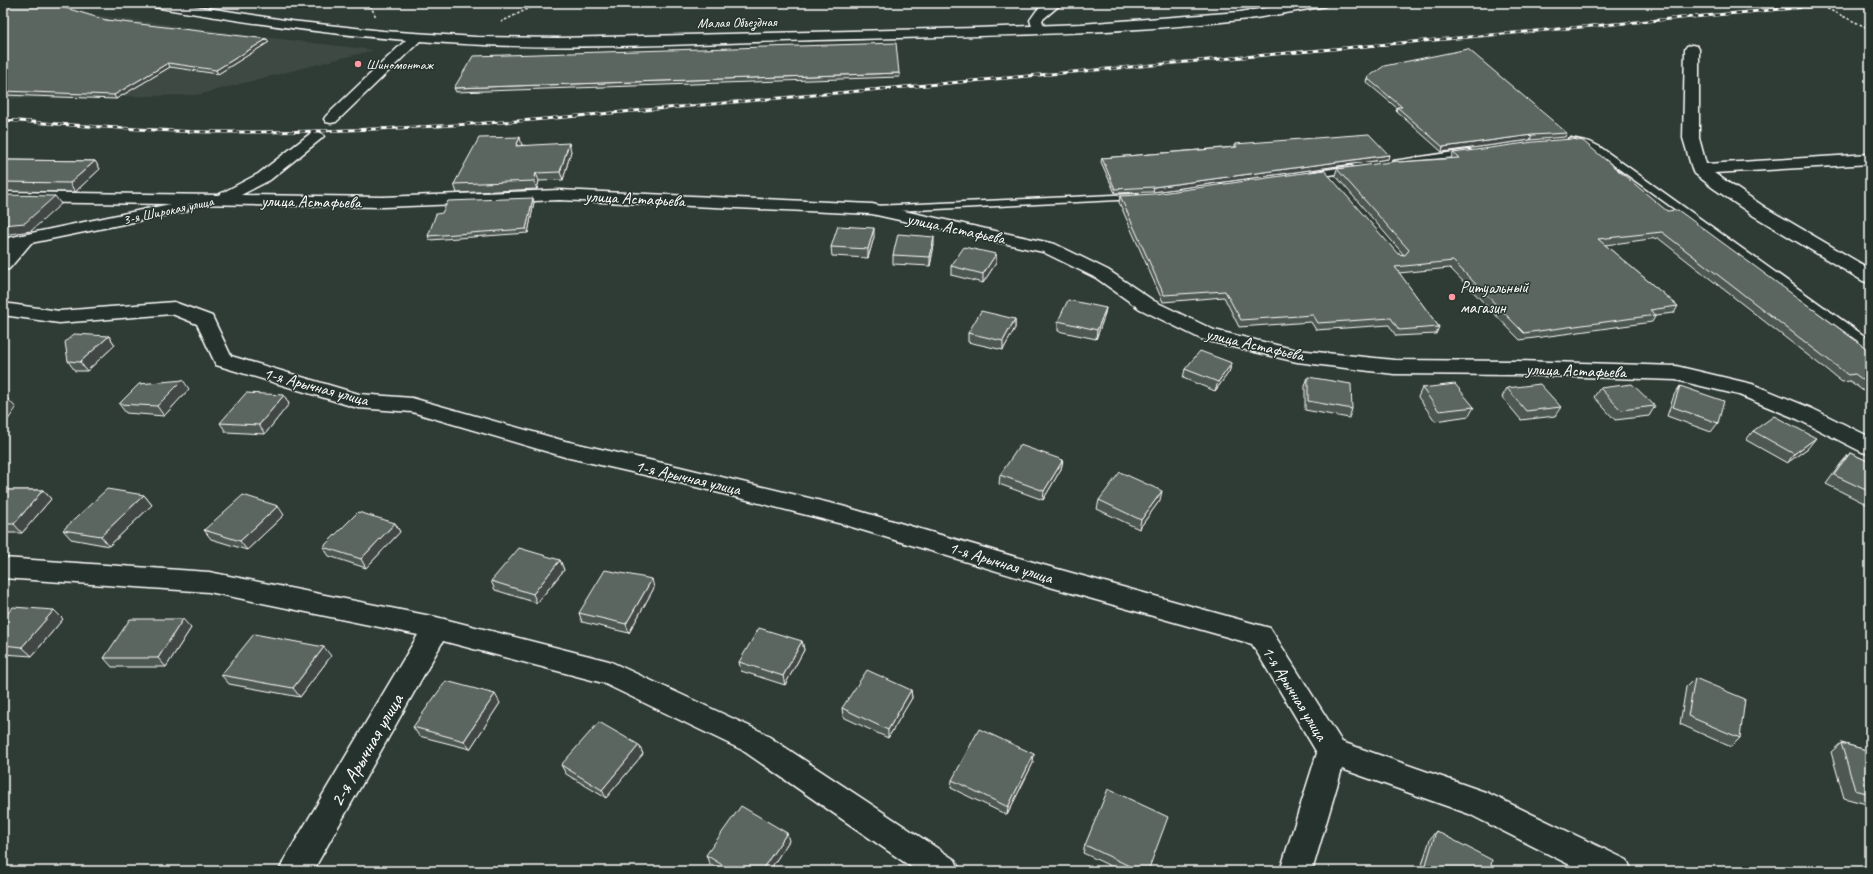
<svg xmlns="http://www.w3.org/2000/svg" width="1873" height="874" font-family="Caveat,sans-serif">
<rect width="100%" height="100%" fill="#2f3b35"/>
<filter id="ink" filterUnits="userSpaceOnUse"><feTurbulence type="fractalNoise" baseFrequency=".025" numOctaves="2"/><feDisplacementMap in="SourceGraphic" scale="8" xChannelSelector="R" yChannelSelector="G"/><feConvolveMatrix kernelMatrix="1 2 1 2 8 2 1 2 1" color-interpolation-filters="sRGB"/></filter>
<g filter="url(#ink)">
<path fill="#3c4842" d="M3,3H49L96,15L247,35L374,50L197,95L5,99H3Z"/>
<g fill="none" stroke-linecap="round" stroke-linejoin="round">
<defs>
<g id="lane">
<path d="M1571,138L1590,142L1600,147L1870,340V348L1866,347L1594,151L1585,146L1568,143V139Z"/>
<path d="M1468,150L1471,151V155L1393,167L1389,164L1393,161Z"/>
<path d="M1351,166L1355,169L1354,171L1312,178L1308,175L1312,172Z"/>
<path d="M1135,194L1140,197L1138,199L875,212L870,209L875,206Z"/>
</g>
<g id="street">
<path d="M1048,3H1062L1042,20L1045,30L1044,33H1034L1030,20L1037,10Z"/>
<path d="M1692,45L1697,46L1699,49V138L1706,164L1870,154V164L1714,173L1766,208L1870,269V283L1863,281L1754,216L1713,188L1693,172L1683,138L1685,49L1687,46Z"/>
<path d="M316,131L321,133L324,136L321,139L270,180L241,195L383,197L559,190L872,204L1055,244L1108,270L1154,301L1214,330L1297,350L1394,360L1517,361L1676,366L1752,384L1813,409L1870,437V454L1862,452L1797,419L1739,395L1676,380L1517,375L1394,374L1297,362L1208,341L1201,339L1140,309L1096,278L1043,252L872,214L559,200L383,207L188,204L189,207L187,211L31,243L9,269L3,270V254L8,248L3,249V239L170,204L3,202V192L218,195L258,174L311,133Z"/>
<path d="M174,302L212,316L231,356L359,394L412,398L565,441L680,467L842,506L1043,565L1270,628L1342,742L1488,793L1627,860L1632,871H1582L1469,814L1342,769L1312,871H1280L1317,753L1252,644L1043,585L842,524L680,483L565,457L412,412L358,408L351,406L216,365L197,324L172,314L59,323L3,315V303L59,311Z"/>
<path d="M3,558L209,572L436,617L609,661L762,732L955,860L960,871H917L742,750L603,683L443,641L313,871H279L284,860L418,635L209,592L3,578Z"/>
</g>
<path id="secondary" d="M148,3H175L291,21L383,31L476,37L559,38L976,28L1081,24L1240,12L1298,3H1327L1325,6L1321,7C1294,11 1267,17 1240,20C1099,36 957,36 815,40C683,44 551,52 420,41L336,122L331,123L326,122L324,119L326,116L406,40C321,34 238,21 154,7L150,6Z"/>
</defs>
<use href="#lane" stroke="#fff" stroke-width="3"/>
<use href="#street" stroke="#fff" stroke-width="3"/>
<use href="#secondary" stroke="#fff" stroke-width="3"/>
<g stroke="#fff" stroke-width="1.5" stroke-dasharray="2.5 2" stroke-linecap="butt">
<path d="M362,3L370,5L376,17"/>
<path d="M1815,3L1870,29"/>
<path d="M501,22L540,3"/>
</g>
<use href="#lane" fill="#26332d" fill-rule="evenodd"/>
<use href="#street" fill="#26332d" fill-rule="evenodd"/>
<use href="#secondary" fill="#26332d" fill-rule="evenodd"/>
<defs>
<path id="rail" d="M3,120C74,125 144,131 215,132C321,133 427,127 533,120L1851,3"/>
</defs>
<use href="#rail" stroke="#fff" stroke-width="3"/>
<use href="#rail" stroke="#26332d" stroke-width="2" stroke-dasharray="5.5" stroke-linecap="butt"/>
</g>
<g fill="#4e5853" stroke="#fff">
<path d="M3,3L106,20L269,42L218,74L170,67L116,99L3,95Z"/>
<path d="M899,73L900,77L456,92L454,88Z"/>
<path d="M1367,78L1567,133L1565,137L1530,140L1442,152L1396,111L1397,108L1366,82Z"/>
<path d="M1235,144L1388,159L1153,192L1115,193L1101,162L1102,158L1235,147Z"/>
<path d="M522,145L571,151L563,180L539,181L537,189L457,193L454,184Z"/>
<path d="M1453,153L1667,211L1870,351V396L1850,381L1842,382L1658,238L1605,245L1678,306L1674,313L1656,315L1652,322L1520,340L1450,268L1399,273L1439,327L1436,334L1396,336L1389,325L1316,330L1311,322L1239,327L1224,297L1163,302L1119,202L1120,196L1398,254L1404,255L1335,175L1337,169L1399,162L1451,158Z"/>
<path d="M3,160L95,161L100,169L75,192L3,191Z"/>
<path d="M534,202L528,233L430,240L428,236Z"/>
<path d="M874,237L868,258L832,256L831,247Z"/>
<path d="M934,245L930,266L893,264V255Z"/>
<path d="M996,254V263L983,283L951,275V266Z"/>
<path d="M1106,308L1104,317L1096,339L1058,331V321Z"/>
<path d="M1015,319V328L1003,350L968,342V333Z"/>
<path d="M109,336L115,345L87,371H75L68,361Z"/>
<path d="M1232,363L1229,372L1215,391L1183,378L1185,369Z"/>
<path d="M1308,377L1352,409L1349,418L1305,410V386Z"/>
<path d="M1680,386L1718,423L1711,432L1667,416L1674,395Z"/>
<path d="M1422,388L1474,407L1469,416L1435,421L1418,397Z"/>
<path d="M1507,388L1561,407L1555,416L1521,420L1502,397Z"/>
<path d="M1600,388L1655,406L1649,416L1615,420L1594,397Z"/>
<path d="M189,389L164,416L126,413L119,404Z"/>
<path d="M284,395L289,404L265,434L226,432L220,423Z"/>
<path d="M1753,431L1808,448L1787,463L1746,440Z"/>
<path d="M1850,453L1870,462V506L1826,484L1842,462Z"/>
<path d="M1063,460L1061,469L1043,500L999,484L1000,475Z"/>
<path d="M3,490H43L51,499L22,533H3Z"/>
<path d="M144,495L152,505L109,546L71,539L63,530Z"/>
<path d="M1099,500H1160L1139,529L1097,509Z"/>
<path d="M284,515L247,550L211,539L204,530Z"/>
<path d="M395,523L400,532L366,568L329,556L323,547Z"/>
<path d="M560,560L564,570L537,603L495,590L491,581Z"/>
<path d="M654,588L629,633L582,622L579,613Z"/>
<path d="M3,619H63L32,656L3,654Z"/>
<path d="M191,628L166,667H112L104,658Z"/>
<path d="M802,641L804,650L785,685L741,671L739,662Z"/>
<path d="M331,656L300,697L229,684L221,675Z"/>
<path d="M1695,678L1740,738L1731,747L1680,724L1686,687Z"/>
<path d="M911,690L912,698L888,738L843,717L842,708Z"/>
<path d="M500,703L470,749L419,736L413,727Z"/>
<path d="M1841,743L1870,751V805L1844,798L1831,752Z"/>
<path d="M639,745L643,754L606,798L566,774L561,765Z"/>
<path d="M1033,763L1007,815L951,788L952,780Z"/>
<path d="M1436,831L1490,871H1420L1430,839Z"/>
<path d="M789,841L769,871H722L709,863L706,855Z"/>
<path d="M1085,845L1149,871H1121L1083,853Z"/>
</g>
<g fill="#404744" stroke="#fff">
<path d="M267,39L269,42L218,74L216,70Z"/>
<path d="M168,63L170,67L116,99L114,95Z"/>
<path d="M1532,135L1530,140L1442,152L1443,147Z"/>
<path d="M520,137L522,146H516Z"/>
<path d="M569,143L571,151L563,180L560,172Z"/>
<path d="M1389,155L1388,159L1153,192L1154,187Z"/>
<path d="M95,161L100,169L75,192L70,183Z"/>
<path d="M536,173L539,181L537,189L534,181Z"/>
<path d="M55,196L61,204L31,231L3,235V225Z"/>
<path d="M533,198L534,202L528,233L526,229Z"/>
<path d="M874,228V237L868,258V249Z"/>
<path d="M934,237V245L930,266V257Z"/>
<path d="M996,254V263L983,283V274Z"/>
<path d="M1106,308L1104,317L1096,339L1097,330Z"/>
<path d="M1015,319V328L1003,350V341Z"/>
<path d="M109,336L115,345L87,371L80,362Z"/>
<path d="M1232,363L1229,372L1215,391L1218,382Z"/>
<path d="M183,380L189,389L164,416L157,406Z"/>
<path d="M284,395L289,404L265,434L259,425Z"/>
<path d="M8,399L16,408L3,427V406Z"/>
<path d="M1816,438L1808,448L1787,463L1794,454Z"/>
<path d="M1063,460L1061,469L1043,500L1044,491Z"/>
<path d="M43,490L51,499L22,533L14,524Z"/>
<path d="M1162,491L1160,500L1139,529L1141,520Z"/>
<path d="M144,495L152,505L109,546L101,536Z"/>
<path d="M278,506L284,515L247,550L240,541Z"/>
<path d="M395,523L400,532L366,568L361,559Z"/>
<path d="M560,560L564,570L537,603L533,594Z"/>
<path d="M652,579L654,588L629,633L626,624Z"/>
<path d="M54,610L63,619L32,656L22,647Z"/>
<path d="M183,619L191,628L166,667L158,658Z"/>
<path d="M802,641L804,650L785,685L783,676Z"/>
<path d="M324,647L331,656L300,697L293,688Z"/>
<path d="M911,690L912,698L888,738V730Z"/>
<path d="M495,694L500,703L470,749L464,741Z"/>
<path d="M639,745L643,754L606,798L602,790Z"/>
<path d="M1034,754L1033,763L1007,815L1008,807Z"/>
<path d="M787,833L789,841L769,871H761Z"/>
</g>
<g fill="#5b6661" stroke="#fff">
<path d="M3,3H49L106,20L267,39L216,70L168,63L114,95L3,91Z"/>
<path d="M896,43L899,73L454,88L473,56Z"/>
<path d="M1468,49L1567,133L1532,135L1443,147L1397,107H1402L1367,78L1384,66Z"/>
<path d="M1369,134L1389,155L1154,187L1115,189L1102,158L1237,147L1235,144Z"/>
<path d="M520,137L516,146L569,143L560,172L536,173L534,181L454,184L479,138Z"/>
<path d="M1572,139L1583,141L1667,211L1678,210L1870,351V385L1855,374L1848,375L1662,232L1598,239L1678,306L1650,310L1656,315L1524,333L1453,261L1395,267L1439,327L1399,330L1391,318L1318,323L1313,315L1241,320L1225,291L1164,295L1120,196L1154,194L1324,170L1398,254L1405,255L1409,250L1337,169L1398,161L1399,162L1459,158L1453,153L1533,142Z"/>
<path d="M3,160H8L95,161L70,183L3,182Z"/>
<path d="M3,195L55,196L25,223L3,225Z"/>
<path d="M533,198L526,229L428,236L436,214L442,213L448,201Z"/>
<path d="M838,226L874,228L868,249L831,247Z"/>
<path d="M898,234L934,237L930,257L893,255Z"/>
<path d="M964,247L996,254L983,274L951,266Z"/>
<path d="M1068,300L1106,308L1097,330L1058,321Z"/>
<path d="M981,311L1015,319L1003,341L968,333Z"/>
<path d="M74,334L109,336L80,362L68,361L65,342Z"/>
<path d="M1200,351L1232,363L1218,382L1185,369Z"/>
<path d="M1308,377L1351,384L1352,409L1308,401Z"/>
<path d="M183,380L157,406L119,404L139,384Z"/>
<path d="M1455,384L1474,407L1439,411L1422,388Z"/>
<path d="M1540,384L1561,407L1526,411L1507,388Z"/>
<path d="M1632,384L1655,406L1621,410L1600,388Z"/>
<path d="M1680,386L1724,401L1718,423L1673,407Z"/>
<path d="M246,393L284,395L259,425L220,423Z"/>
<path d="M3,399H8L3,406Z"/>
<path d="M1774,416L1816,438L1794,454L1753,431Z"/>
<path d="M1020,445L1063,460L1044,491L1000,475Z"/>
<path d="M1850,453L1870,462V492L1834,475Z"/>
<path d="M1120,472L1162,491L1141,520L1099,500Z"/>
<path d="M107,489L144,495L101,536L63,530Z"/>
<path d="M3,490H43L14,524H3Z"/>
<path d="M243,495L278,506L240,541L204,530Z"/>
<path d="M358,512L395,523L361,559L323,547Z"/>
<path d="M519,548L560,560L533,594L491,581Z"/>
<path d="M605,570L652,579L626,624L579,613Z"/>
<path d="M13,607L54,610L22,647L3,645V619Z"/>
<path d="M130,619H183L158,658H104Z"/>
<path d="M759,628L802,641L783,676L739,662Z"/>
<path d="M254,634L324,647L293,688L221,675Z"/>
<path d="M867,670L911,690L888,730L842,708Z"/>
<path d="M1695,678L1745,699L1740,738L1688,716Z"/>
<path d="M446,681L495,694L464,741L413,727Z"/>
<path d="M599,722L639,745L602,790L561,765Z"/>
<path d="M979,729L1034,754L1008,807L952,780Z"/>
<path d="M1841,743L1870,751V794L1855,790Z"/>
<path d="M1108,789L1168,817L1148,871H1140L1085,845Z"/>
<path d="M741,806L787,833L761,871H732L706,855Z"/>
<path d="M1436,831L1492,860L1490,871H1424Z"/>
</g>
</g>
<g fill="#ff9aa2" stroke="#26332d" stroke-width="1.5">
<circle cx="358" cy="64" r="4"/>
<circle cx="1452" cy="297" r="4"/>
</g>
<g text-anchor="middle" stroke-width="3" stroke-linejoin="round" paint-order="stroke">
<g font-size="14" fill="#fff" stroke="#26332d">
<text transform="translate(737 22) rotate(-1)" y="5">Малая Объездная</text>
<text transform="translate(168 210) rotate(-12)" y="5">3-я Широкая улица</text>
</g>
<g font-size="14" fill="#fff" stroke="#26332d" text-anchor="start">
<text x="366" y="69">Шиномонтаж</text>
</g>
<g font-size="17" fill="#fff" stroke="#26332d">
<text transform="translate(635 198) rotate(3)" y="6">улица Астафьева</text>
<text transform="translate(311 201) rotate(1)" y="6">улица Астафьева</text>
<text transform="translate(956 228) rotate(12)" y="6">улица Астафьева</text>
<text transform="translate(1255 344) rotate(13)" y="6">улица Астафьева</text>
<text transform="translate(1576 370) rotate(2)" y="6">улица Астафьева</text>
<text transform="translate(316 386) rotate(15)" y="6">1-я Арычная улица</text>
<text transform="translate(688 477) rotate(13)" y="6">1-я Арычная улица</text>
<text transform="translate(1001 562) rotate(17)" y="6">1-я Арычная улица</text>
<text transform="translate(1295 693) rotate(58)" y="6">1-я Арычная улица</text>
</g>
<g font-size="17" fill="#fff" stroke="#26332d" text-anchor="start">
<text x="1460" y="293">Ритуальный<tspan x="1460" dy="20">магазин</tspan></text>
</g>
<g font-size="20" fill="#fff" stroke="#26332d">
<text transform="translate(366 750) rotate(-60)" y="7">2-я Арычная улица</text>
</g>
</g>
<rect width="1873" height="874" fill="none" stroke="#26332d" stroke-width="16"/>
<rect x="8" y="8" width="1857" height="858" fill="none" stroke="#fff" stroke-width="1.5" filter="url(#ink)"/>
</svg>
